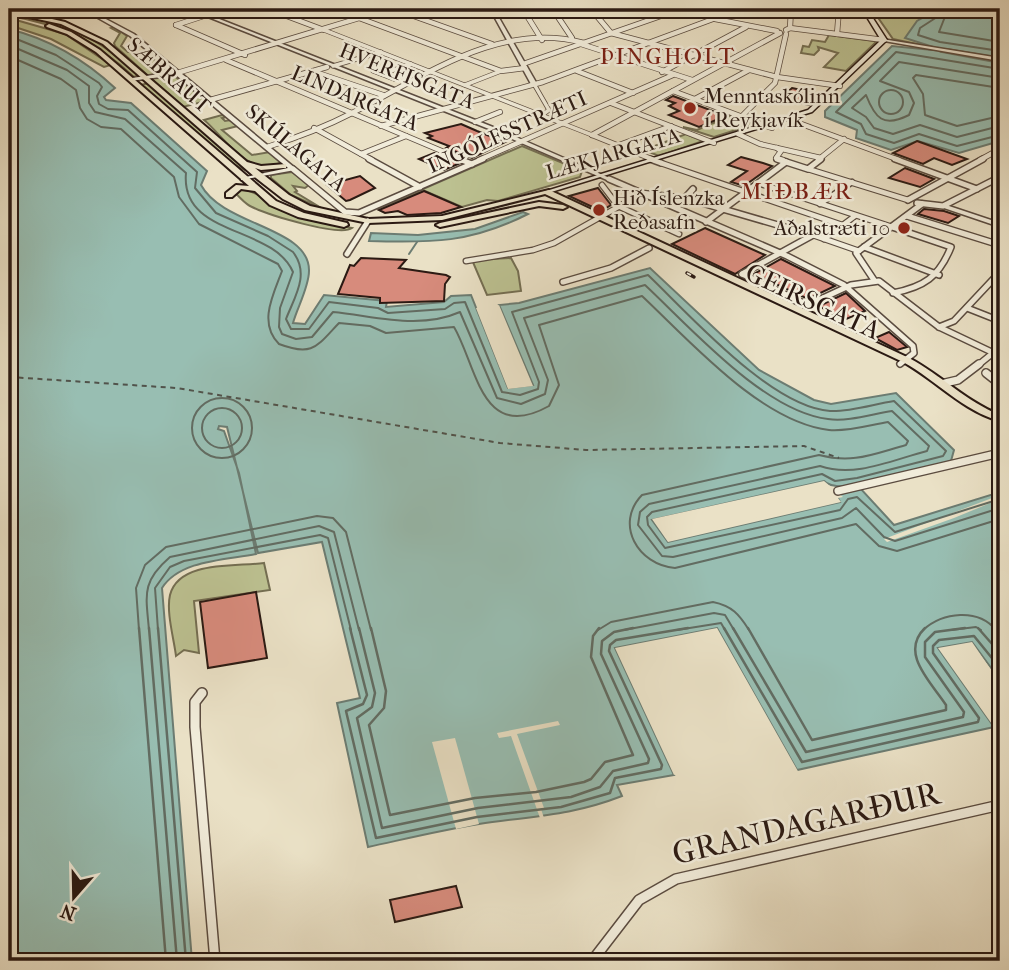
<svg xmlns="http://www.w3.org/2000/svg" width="1009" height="970" font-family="'IM FELL French Canon',serif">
<rect width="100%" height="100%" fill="#eae1c6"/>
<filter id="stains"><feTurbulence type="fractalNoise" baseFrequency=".00286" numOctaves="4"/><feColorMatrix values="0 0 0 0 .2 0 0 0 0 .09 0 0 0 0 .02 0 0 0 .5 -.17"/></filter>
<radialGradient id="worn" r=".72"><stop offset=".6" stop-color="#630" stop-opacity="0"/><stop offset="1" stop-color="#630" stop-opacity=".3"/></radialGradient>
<g fill="#bcc191" stroke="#746e52" stroke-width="2">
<path d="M872,9H1000V62L893,39Z"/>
<path d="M9,12C69,23 94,35 139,75L134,77C98,43 58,23 9,16Z"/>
<path d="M9,18L65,34L111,65L104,67L51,39L9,25Z"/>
<path d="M114,27L127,36L121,46L128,52H144L206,101L183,107L115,46L114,43L120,33L111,28Z"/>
<path d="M829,35L874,41L876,42L846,71L824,67L838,53L818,47L819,50L814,55L801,53L803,46L809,47L812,40L825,42Z"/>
<path d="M149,83L249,171C222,165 164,106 140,85Z"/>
<path d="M222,115L227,117L222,118L225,121L231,120L238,126L222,130L252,155L270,152L282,162C248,180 223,135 204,120Z"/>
<path d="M732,115L755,124L714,137L683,127L697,130Z"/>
<path d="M686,134L703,141L659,156L644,150Z"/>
<path d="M522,146L582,171L580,177L498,201L487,200L462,207L423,190L377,209Z"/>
<path d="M292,172L309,185L305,188L293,186L297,191L295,192L323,209L291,195L271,178V175Z"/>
<path d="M238,188C259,191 277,208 298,216C315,223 334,224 352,228C340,237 268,215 252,207C245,204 241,198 235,193Z"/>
<path d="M511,258L518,271L521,291L487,295L472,260Z"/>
<path d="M264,563L270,590L194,601L199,653L184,650L176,656C174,639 166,612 170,595C179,560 237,567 264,563Z"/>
</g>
<g fill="#98beb2" stroke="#6c7c72" stroke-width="2">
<path d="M938,9H986L1000,12V58L947,49L942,52L1000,63V141L959,153L918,141L891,150L856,138L857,130L825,117V111L892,46L932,50L933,47L905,38L917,21Z"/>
<path d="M9,29C49,39 85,60 115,88L104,97L106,100L131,103L207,171L201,185C223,226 310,227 309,271C309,287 297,308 293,323L305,324L324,295L387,301L386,307L444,302L451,296L471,295L508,388L533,385L499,305L519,303L650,268L759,370L814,400L831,404L896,393L954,450L951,461C927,467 840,499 824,481L652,520L668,542L840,502L838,498L840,494L861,489L894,525L1000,492V680L972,642L938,648L994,727L797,770L717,628L615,648L674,775L617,785L622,796C571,816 531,816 479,824C442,830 405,839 368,847L337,703L360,698L322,542L258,553L227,427L219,426L218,429L224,431L239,473L256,554C225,560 180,560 162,588L192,961H9Z"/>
<path d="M523,212L528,214C471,243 432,243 369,241L371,233L418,235L475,229Z"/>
</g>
<g fill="#eae1c6" fill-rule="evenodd">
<path d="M499,305L533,386L508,389L476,308L480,307L511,385L528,383L496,306Z"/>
<path d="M824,481L843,497L838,498L841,502L668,542L652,519ZM823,485L837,491L835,500L670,538L658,522Z"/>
<path d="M1000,495V499L954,518L887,542L884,539Z"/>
<path d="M717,628L799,773L794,772L716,632L620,650L677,774L674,775L615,648Z"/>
<path d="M972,642L1000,683L970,646L944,650L997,726L994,727L938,648Z"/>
<path d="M558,721L560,725L517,734L544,808L541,809L544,818H540L511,736L499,738L497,733Z"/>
<path d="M455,738L479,824L456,829L432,742Z"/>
</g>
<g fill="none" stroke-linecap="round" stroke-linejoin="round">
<g stroke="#626c62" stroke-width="2">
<path d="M939,9L937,17L920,28L918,35L940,42L1000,51"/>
<path d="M948,9L939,32L1000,42"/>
<path d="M9,36L56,55L99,83L102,87L97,96L99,104L108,109L128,110L197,172L195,188L216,213L268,236L293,252C310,274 295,296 286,319L291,329H309L329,302L378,308L388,313L445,309L454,303L465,302L502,392L520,395L538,389L539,382L512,312L648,275C690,315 771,407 830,411C850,412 874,404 894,401L946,451L943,456L857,478L835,481L822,474L652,512L647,517L648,525L665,548L840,510L848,499L857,497L895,532L1000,499"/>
<path d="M9,45L67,70L89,86V103L95,112L125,119L186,173C180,237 273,225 293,272L280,308L279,327L282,334L296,339L312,337L333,312C375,316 419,330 460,312L497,398L521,404L545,394L548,380L524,318L645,285C691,328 765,412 828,419C848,422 872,414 892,411L929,446L927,451C892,460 855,478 820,466L649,504L640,512L638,525L662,556L673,557L842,518L856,508L884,537L895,541L1000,508"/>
<path d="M9,56L61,79L76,90L80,108L87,119L101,127L121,129L174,177L179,197L199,224L278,264L282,271C273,295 258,323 279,344C313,357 317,346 339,323L370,326L386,333L454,327C477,366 481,444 549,406L559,385L539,325L642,296C690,341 761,422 829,430C847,432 870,425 888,422L908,441L906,445C873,454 853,464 819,455L642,495C614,524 638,565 675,568L856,524L879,546L897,551L1000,519"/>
<path d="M1000,69L896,52L836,112L861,124L866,134L894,143L919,134L957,146L1000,135"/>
<path d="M1000,78L899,62L880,81L909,92L914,103L909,115C883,128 875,118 866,95L852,108L866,117L874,128L893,134L920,125L957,137L1000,126"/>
<path d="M1000,88L916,75L913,78L923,94L925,115L957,126L1000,116"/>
<circle cx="891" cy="102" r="12"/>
<circle cx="222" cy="428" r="30"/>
<circle cx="222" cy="428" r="20"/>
<path d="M139,630L136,588L145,565L166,547L317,516L333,518L346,532L371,630"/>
<path d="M149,630C146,595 141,582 170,557L319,526L334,532L359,630"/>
<path d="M158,630L155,588L170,567L184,561L320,535L328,538L351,630"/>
<path d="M598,630L611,622L713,602C732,606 739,614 749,630"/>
<path d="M624,630L714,613L725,615L734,630"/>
<path d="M677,630L721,623L725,630"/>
<path d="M923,630C943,612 978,608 996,630"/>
<path d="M951,630L976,627L981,630"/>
</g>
<g stroke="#626c62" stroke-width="2.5">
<path d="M139,628L166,961"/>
<path d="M149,628L177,961"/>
<path d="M158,628L186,961"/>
<path d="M350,628L367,695L363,704L346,711L376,838L477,817L561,807L610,793L615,778L661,769L662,765L609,651L610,645L616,640L688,628"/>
<path d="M359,628L375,693L372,707L357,718L382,828L478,808L571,797L600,787L613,771L648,763L649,759L601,654L602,641L614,632L633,628"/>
<path d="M371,628L386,691L384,708L369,725L390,815L475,798L536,792L584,782L591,779L605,762L633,755L591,657L593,636L599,628"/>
<path d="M724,628L802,762L978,722L979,718L933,653V646L939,640L974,636L1000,668"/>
<path d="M733,628L806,752L963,717L964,712L925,657V642L935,632L965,628"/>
<path d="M748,628L812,740L946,710V705C931,682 899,653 925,628"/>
<path d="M978,628L1000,653"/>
<path d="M995,628L1000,636"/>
</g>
<path stroke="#6c7c72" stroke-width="2" d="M409,254L417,242"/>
<path stroke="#51534b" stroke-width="2" stroke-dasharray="5 4.5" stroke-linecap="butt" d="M9,377L177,388L500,443L586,450L804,446L839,458"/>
</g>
<g fill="#d78b7c" stroke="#2b1a13" stroke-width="2">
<path d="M792,88L806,91L821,94L809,105L780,99Z"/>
<path d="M673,96L726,116L699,127L669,115L679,111L669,106L675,103L666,100Z"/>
<path d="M461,124L477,131L505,142L472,158L446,148L449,146L428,138L432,136L425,133Z"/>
<path d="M917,141L967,159L952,165L934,158L923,164L893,153Z"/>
<path d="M434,153L455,162L458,164L444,170L419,159Z"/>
<path d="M741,157L763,163L772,166L744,186L731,182L747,171L728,165Z"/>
<path d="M905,168L934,179L920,187L889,178Z"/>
<path d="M360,176L375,188L350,200L346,201L327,185Z"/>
<path d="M598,188L611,205L601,211L569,196Z"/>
<path d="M424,191L461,207L441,213L407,215L398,211L385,213L379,210Z"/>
<path d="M924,209L944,211L959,216L948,223L918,214Z"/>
<path d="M705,228L765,255L735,274L672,244Z"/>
<path d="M361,258L406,260L399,268L446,275L450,277L445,284L444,301L380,303V298L338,294L350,265L354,266Z"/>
<path d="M781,259L835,286L808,299L754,274Z"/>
<path d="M846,293L865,311L844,320L819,306Z"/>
<path d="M889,332L907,347L897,350L875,338Z"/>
<path d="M256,592L267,658L208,668L200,602Z"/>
<path d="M456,886L462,907L395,922L390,900Z"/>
</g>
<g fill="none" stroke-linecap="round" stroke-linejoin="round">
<defs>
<g id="pedestrian-far1">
<path d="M324,30L592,135"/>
<path d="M333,66L381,52"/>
<path d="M373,71L394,79"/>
<path d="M382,74L411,64"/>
<path d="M534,84L549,110L542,115"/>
<path d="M465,85L501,71"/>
</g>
<g id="pedestrian">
<path d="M661,163L842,225"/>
<path d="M808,169L908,200"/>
<path d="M758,183L892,227"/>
<path d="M602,185L618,206L679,234"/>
<path d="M820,204L852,182"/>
<path d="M813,235L859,251"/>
<path d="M824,239L855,216"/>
<path d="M466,261L533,250L554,243L643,193L685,198"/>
</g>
<g id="minor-far3">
<path d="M268,9L324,30"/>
<path d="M335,9L501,71L525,68"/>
<path d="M394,9L492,44"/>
<path d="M591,9L611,33L777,77L840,86"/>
<path d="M524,11L542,40"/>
<path d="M554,11L572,38"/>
<path d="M495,15L587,9"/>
<path d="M421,18L434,14L494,13"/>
<path d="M715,19L777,31"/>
<path d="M176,25L245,55"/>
<path d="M176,25L225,9"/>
<path d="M790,28L884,40"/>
<path d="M786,30L790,28L791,9"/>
<path d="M837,34L839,9"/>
<path d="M581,44L692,80"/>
<path d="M226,60L463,160"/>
<path d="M523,64L681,9"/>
<path d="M312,71L383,95"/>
<path d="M577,71L633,93"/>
<path d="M662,72L746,27"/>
<path d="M177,73L389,9"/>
<path d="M673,91L772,128"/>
<path d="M695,99L749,70"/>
<path d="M210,100L327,67"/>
<path d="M611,103L714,143"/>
<path d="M742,116L775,83L786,34"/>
<path d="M788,119L899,160"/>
<path d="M475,122L500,112"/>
<path d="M381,126L543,82L740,9"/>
<path d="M314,128L372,160"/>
<path d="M738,134L760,144L821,158"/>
<path d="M592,135L780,33"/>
<path d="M592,135L654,160"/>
<path d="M619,145L671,126"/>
<path d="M267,147C296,138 325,127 352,113C424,77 499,20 584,43"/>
<path d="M777,148L781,151L776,158L783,160"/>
<path d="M361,154L406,136"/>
<path d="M479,160L673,75"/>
<path d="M818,160L844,139"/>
<path d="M980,160L1000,149"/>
</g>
<g id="minor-far2">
<path d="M369,159L420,187"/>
<path d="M459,159L472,164"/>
<path d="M650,159L661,163"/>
<path d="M777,159L808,169L821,159"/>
<path d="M895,159L977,189"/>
<path d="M293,169L345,212L359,213L483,159"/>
<path d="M609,179L787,256L844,285L913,346L914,353L900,364"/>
<path d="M685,198L795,230"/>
<path d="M685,198L693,189"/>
<path d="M908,200L983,159"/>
<path d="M917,203L943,206L1000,177"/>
<path d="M907,216L1000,245"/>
<path d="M706,222L786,162"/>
<path d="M892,227L951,247C939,277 924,287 893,293"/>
<path d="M864,247L939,275"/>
<path d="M347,254L368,221"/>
<path d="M742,274L808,305L851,285L879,281L939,327L1000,356"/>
<path d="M742,274L813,235"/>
<path d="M874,280L856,253L922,204"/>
<path d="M563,282L611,268L649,248"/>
<path d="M967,308L1000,321"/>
<path d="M939,327L954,321L1000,272"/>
<path d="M977,366L993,353"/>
</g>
<g id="minor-far1">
<path d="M986,373L1000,384"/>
<path d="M945,383L958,380L979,364"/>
<path d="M838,491L1000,453"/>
</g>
<g id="minor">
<path d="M202,693L195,702V727L215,961"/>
<path d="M592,961L639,900L676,879L1000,805"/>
</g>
<g id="tertiary">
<path d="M82,9H87L134,34L295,168V170L241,180V178L288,168L176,75L130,81V79L132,78L173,72L130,36Z"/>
<path d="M188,9H194L493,127L612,179L607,180L489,129Z"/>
<path d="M490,9H494L537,84L536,85L531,84Z"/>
<path d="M882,39L1000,58V61L884,41H882Z"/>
<path d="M943,204L1000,223V227L941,207L940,206Z"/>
</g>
<path id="secondary" d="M862,9H867L887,40L812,112L548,193L543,192L808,110L881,40Z"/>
<g id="primary">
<path d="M9,9L65,22L107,42L247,162L261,166L286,164V168H283L261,170L255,168L289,195L310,206L368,219L442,216L549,190L909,358C941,375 967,402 1000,415V421C963,411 936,380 903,362L545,194L442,220L368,223L305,210L283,199L256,178L103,44L61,24L9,13Z"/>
<path d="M49,24L71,32L100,50L276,201L304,213L347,223L348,225L344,227L298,217L270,205L255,191L241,189L232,197H226V193L236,185L249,186L96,52L67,34L47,27L46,26Z"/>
<path d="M539,202L563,205L567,207L563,209L539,206L440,227L436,225L440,223Z"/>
</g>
</defs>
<use href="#pedestrian-far1" stroke="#5b4c40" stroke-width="5"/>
<use href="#pedestrian" stroke="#5b4c40" stroke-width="7"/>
<use href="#minor-far3" stroke="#5b4c40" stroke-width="6"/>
<use href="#minor-far2" stroke="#5b4c40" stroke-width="8"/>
<use href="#minor-far1" stroke="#5b4c40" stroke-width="10"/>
<use href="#minor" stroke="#5b4c40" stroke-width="12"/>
<use href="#tertiary" stroke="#5b4c40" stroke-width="3"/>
<use href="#secondary" stroke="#2b1a13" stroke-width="3"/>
<use href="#primary" stroke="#2b1a13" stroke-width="4"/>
<use href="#pedestrian-far1" stroke="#f1ecda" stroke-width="3.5"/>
<use href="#pedestrian" stroke="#f1ecda" stroke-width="4.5"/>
<use href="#minor-far3" stroke="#f1ecda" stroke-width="4.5"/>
<use href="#minor-far2" stroke="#f1ecda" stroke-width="5"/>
<use href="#minor-far1" stroke="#f1ecda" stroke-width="7"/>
<use href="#minor" stroke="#f1ecda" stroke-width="9"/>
<use href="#tertiary" fill="#f1ecda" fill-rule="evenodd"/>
<use href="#secondary" fill="#f1ecda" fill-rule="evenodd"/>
<use href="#primary" fill="#eae1c6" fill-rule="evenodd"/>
<defs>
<path id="rail" d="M687,273L694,277"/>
</defs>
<use href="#rail" stroke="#2b1a13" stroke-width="3.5"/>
<use href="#rail" stroke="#f1ecda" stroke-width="2" stroke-dasharray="4.5" stroke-linecap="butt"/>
</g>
<g fill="#8f2418" stroke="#f1ecda" stroke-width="2.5">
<circle cx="690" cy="108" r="7"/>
<circle cx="599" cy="210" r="7"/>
<circle cx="904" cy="228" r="7"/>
</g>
<g text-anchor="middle" stroke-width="5" stroke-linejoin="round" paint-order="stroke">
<g font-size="21" fill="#2b1a13" stroke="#f1ecda">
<text transform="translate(169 75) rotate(41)" y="7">SÆBRAUT</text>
<text transform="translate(407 76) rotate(22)" y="7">HVERFISGATA</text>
<text transform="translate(355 98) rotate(23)" y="7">LINDARGATA</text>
<text transform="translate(507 132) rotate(-24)" y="7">INGÓLFSSTRÆTI</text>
<text transform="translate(296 148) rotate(40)" y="7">SKÚLAGATA</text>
<text transform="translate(613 154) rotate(-16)" y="7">LÆKJARGATA</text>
</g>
<g font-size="21" fill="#2b1a13" stroke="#f1ecda" text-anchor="start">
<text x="704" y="103">Menntaskólinn<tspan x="704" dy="24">í Reykjavík</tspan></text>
<text x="613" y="205">Hið Íslenzka<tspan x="613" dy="24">Reðasafn</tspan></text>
<text x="890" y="235" text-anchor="end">Aðalstræti 10</text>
</g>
<g font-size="23" letter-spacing="2" fill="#7a1f14" stroke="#f1ecda">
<text x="668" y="64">ÞINGHOLT</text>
<text x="797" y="199">MIÐBÆR</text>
</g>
<g font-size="26" fill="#2b1a13" stroke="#f1ecda">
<text transform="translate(813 301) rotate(25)" y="9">GEIRSGATA</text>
</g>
<g font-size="32" fill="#2b1a13" stroke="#f1ecda">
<text transform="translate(806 823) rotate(-13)" y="11">GRANDAGARÐUR</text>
</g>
</g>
<rect width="1009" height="970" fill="none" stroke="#eae1c6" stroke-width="35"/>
<rect x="10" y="10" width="988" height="949" fill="none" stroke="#2b1a13" stroke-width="3.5"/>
<rect x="18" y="18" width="974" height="935" fill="none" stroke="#2b1a13" stroke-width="2"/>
<g transform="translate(74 897) rotate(200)" stroke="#f1ecda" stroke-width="5" paint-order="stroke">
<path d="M0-5L12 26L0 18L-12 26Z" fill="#2b1a13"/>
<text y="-10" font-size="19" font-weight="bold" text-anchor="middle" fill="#2b1a13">N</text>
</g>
<rect width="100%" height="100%" filter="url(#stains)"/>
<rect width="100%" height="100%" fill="url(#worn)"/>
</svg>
